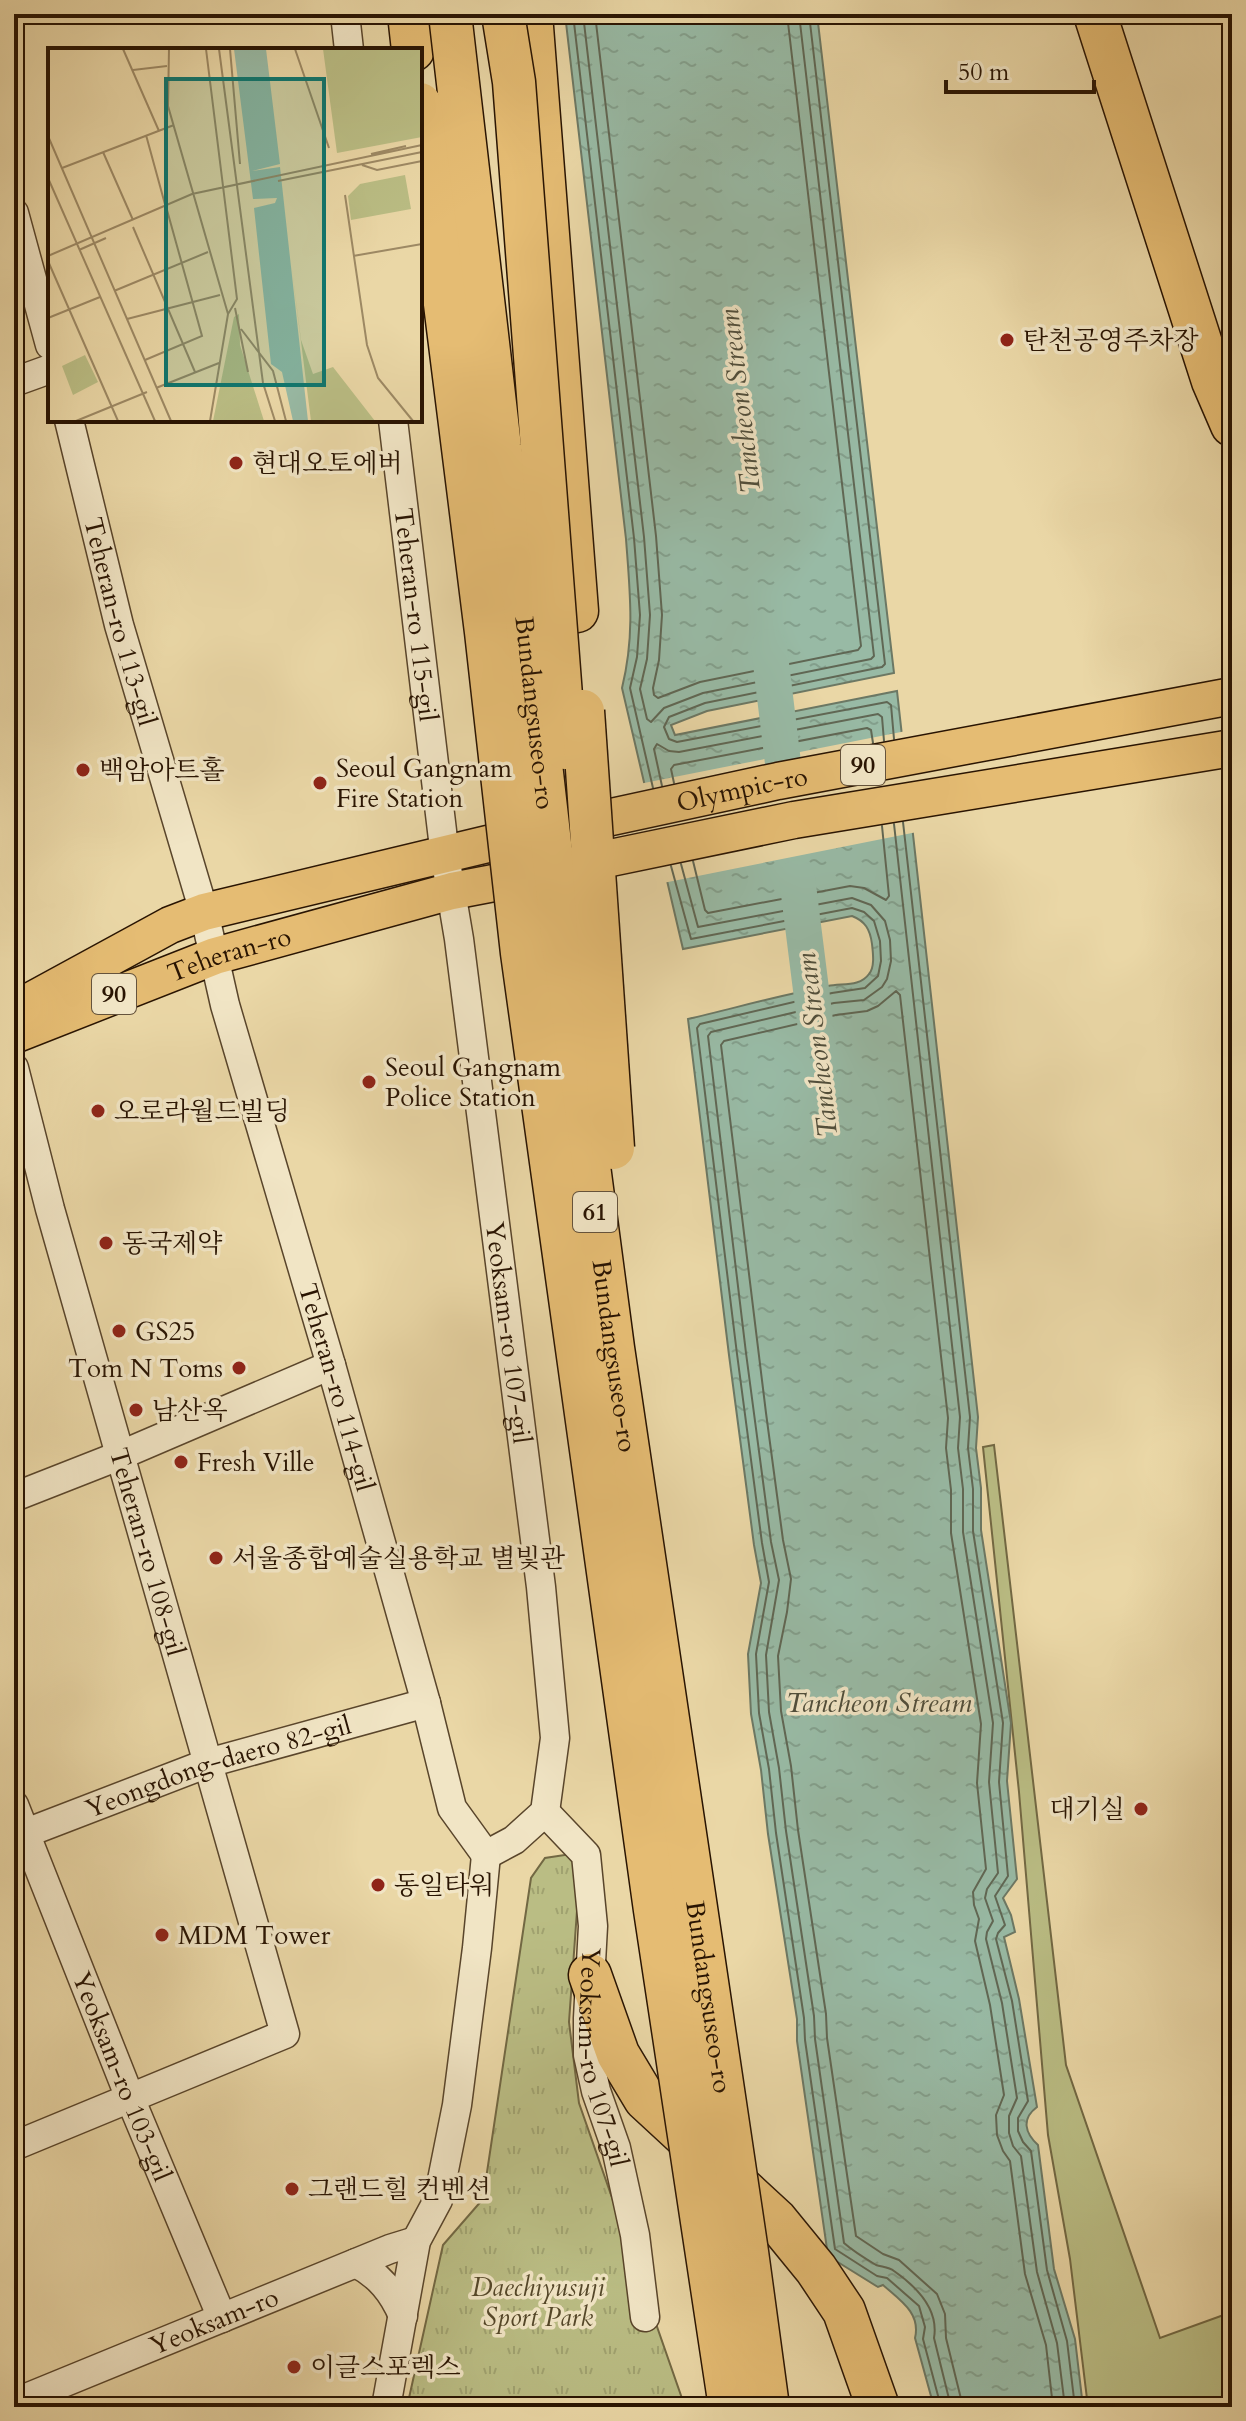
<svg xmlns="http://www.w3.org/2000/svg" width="1246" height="2421" font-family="Cardo,'Noto Serif KR',serif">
<defs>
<pattern id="park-tufts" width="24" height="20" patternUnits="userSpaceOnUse" patternTransform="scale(2)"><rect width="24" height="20" fill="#babd84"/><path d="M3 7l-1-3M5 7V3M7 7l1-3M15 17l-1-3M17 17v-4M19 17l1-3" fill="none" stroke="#a0a270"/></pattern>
<pattern id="water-ripples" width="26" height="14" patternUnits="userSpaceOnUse" patternTransform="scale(2)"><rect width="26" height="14" fill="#98baa5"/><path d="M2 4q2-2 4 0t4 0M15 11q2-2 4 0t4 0" fill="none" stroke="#839f8c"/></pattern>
</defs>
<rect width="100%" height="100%" fill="#ead7a6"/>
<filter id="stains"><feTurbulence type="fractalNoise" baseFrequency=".0025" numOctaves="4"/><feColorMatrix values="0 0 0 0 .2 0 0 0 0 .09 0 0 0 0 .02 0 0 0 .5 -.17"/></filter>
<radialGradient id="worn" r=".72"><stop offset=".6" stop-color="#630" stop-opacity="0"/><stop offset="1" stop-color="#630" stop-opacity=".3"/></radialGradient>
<path fill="#babd84" stroke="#726843" stroke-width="2" d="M994,1445L1066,2065L1160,2338L1232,2312V2407H1088L1070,2259L1048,2135L1019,1792L983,1447Z"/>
<path fill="url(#park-tufts)" stroke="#726843" stroke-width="2" d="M571,1854L580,1869L569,2022L579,2103L685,2407H407L443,2245L483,2199L531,1878L545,1858Z"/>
<path fill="url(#water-ripples)" stroke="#6c7864" stroke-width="2" d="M565,14H817L894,673L707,711L671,725L675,735L897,691L978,1417L976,1448L981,1488V1530L1011,1723L1007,1781L1017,1879L1003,1898L1011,1915L1015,1932L1004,1937L1019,1999L1037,2107C1021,2119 1025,2133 1038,2145L1054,2269L1075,2339L1083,2407H934L915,2338C921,2313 900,2300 883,2285L878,2287L828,2256L797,2041V2019L768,1834L761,1770L751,1714L748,1654L761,1583L754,1545L729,1355L688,1019C735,1008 781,995 828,986C842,983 860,987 869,974C875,967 873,953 872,944C870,929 865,921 852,916L683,949L622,688C635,635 630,593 626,539Z"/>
<path fill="#ead7a6" d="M906,731L917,832L663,883L639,784Z"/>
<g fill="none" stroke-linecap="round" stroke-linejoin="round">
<g stroke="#606754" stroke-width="2">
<path d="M573,14L634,538L640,615L637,657L630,688L653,788"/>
<path d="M583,14L644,537L650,615L647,659L640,689L647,719L651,722L664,708L703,693L871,659L874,656L799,14"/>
<path d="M595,14L656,536L662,615L659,660L653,688L654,695L658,698L700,682L858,650L861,646L787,14"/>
<path d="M809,14L885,664L882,667L705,703L669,717L664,727L669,739L677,742L887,702L891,705L894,739"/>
<path d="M674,783L671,769L674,765L867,728L871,730L873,743"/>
<path d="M662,786L654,749L657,744L669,751L679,752L878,714L882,717L884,741"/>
<path d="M903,822L970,1417L968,1448L973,1489V1531L1003,1723L999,1782L1008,1876L995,1896L1005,1925L998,1933L996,1939L1012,2001L1028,2101L1018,2118V2131L1023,2142L1031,2151L1047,2270L1067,2341L1075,2407"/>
<path d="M894,824L960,1417L958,1448L963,1489V1532L993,1723L989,1782L998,1873L987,1889L985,1898L993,1921L987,1932L986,1939L1002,2003L1017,2098L1009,2116V2133L1013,2146L1021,2156L1037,2272L1057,2343L1065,2407"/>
<path d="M693,861L705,910L708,913L850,886L864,888L886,900L889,896L882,826"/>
<path d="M681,864L698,927L852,898L871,905L885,921L890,940L891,961L887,979L882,987L864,1000L834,1003L711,1032L708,1036L746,1353L771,1542L779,1580L766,1655L769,1712L779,1768L786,1831L814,2016L815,2039L844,2243C853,2251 866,2259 876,2265C882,2267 889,2267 894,2271C917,2287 939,2309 934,2338L951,2407"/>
<path d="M671,866L691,939L852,908L864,912L874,921L880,941L881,961L878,976L865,988L832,993L700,1024L697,1028L737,1354L762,1543L769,1582L756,1654L759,1713L769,1769L776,1833L804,2018L805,2040L835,2249L877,2276L887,2278L919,2306L925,2327L923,2339L941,2407"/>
<path d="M963,2407L946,2338L945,2314L937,2294L899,2260L883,2254L856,2236L827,2038L826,2014L798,1830L791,1766L781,1711L778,1656L787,1612L791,1579L783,1540L766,1413L721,1045L724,1041L836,1015L867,1011L878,1006L896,991L900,995L948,1418L946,1448L951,1490V1533L981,1724L977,1783L986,1869L973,1892L974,1905L979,1919L975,1941L990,2005L1004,2095L996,2115L997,2135L1003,2151L1010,2161L1025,2274L1046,2345L1053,2407"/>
</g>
<g stroke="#98baa5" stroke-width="36">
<path d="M769,647L783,763"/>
<path d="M797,878L817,1037"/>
</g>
<defs>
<g id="minor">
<path d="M345,14L349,50"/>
<path d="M14,213L50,345"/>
<path d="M14,382L50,369"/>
<path id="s1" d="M69,420L119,625L204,912L225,1005L331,1365L426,1703L452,1808L486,1855"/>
<path id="s2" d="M393,420L445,856L459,939L541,1587L555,1738L545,1812L514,1840L486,1855"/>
<path id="s3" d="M14,1068L50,1209L285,2034L14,2146"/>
<path d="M14,1497L121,1455L331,1365"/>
<path id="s4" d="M14,1805L130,2098L222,2318"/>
<path id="s5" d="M545,1812L586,1855L593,1926L588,2018V2055L596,2091L616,2148L635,2235L645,2317"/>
<path id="s6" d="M14,1836L26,1833L208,1763L426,1703"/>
<path d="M356,2263C379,2275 393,2292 403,2316"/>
<path id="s7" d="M14,2403L390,2249L416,2241"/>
<path d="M386,2407L416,2241L438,2200L457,2105L477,1948L486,1855"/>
</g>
<g id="major">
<path id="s8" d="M14,1010L170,925L204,912L496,842L778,781L1232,696"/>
<path id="s9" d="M14,1035L215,956L452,891L499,882"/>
</g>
<g id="highway">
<path d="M409,14L413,50"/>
<path d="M531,14L577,611"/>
<path d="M1095,14L1213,381L1232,425"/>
<path d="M590,1975L618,2054L645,2099L776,2220L816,2269L844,2311L878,2407"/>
</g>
</defs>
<use href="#minor" stroke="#59452b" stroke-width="31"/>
<use href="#major" stroke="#291402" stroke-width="39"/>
<use href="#highway" stroke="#291402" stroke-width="45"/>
<use href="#minor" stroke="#f1e5c5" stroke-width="28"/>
<use href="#major" stroke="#e5bc73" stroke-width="36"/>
<use href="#highway" stroke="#e5bc73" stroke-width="42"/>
<defs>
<path id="major-bridge" d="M567,867L794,820L1232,748"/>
<g id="highway-bridge">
<path id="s10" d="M450,14L500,447L521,589L573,1045L613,1348L747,2252L768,2407"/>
<path d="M503,14L514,82L565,748"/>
<path d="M420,104L486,632L522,953L655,1910L730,2407"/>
<path d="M583,711L613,1148"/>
</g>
</defs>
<use href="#major-bridge" stroke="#291402" stroke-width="39" stroke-linecap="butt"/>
<use href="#highway-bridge" stroke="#291402" stroke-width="45" stroke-linecap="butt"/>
<use href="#major-bridge" stroke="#e5bc73" stroke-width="36"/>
<use href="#highway-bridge" stroke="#e5bc73" stroke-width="42"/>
</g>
<g fill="#8f2418" stroke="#f1e5c5" stroke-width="3">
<circle cx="1007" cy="340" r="8"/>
<circle cx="236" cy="463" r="8"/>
<circle cx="83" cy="770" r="8"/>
<circle cx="320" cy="783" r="8"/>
<circle cx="369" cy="1082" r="8"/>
<circle cx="98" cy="1111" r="8"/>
<circle cx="106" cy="1243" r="8"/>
<circle cx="119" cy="1331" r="8"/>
<circle cx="239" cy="1368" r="8"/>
<circle cx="136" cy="1410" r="8"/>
<circle cx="181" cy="1462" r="8"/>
<circle cx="216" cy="1558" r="8"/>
<circle cx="1141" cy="1809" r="8"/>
<circle cx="378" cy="1885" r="8"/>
<circle cx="162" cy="1935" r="8"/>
<circle cx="292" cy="2189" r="8"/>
<circle cx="294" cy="2367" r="8"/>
</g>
<g text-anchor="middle" stroke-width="7" stroke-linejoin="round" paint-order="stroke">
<g fill="#f1e5c5" stroke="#65533c" stroke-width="2">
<rect x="841" y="745" width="44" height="40" rx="6"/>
<rect x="92" y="974" width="44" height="40" rx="6"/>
<rect x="573" y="1192" width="44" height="40" rx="6"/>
</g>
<g font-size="24" font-weight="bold" fill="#291402">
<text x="863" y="773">90</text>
<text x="114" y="1002">90</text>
<text x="595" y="1220">61</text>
</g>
<g font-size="26" fill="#291402" stroke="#f1e5c5" text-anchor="start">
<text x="1023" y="349">탄천공영주차장</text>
<text x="252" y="472">현대오토에버</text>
<text x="336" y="777">Seoul Gangnam<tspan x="336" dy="30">Fire Station</tspan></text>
<text x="99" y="779">백암아트홀</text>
<text x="385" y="1076">Seoul Gangnam<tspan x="385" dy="30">Police Station</tspan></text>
<text x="114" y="1120">오로라월드빌딩</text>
<text x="122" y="1252">동국제약</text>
<text x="135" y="1340">GS25</text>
<text x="223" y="1377" text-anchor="end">Tom N Toms</text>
<text x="152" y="1419">남산옥</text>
<text x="197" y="1471">Fresh Ville</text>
<text x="232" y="1567">서울종합예술실용학교 별빛관</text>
<text x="1125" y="1818" text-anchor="end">대기실</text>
<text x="394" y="1894">동일타워</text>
<text x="178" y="1944">MDM Tower</text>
<text x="308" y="2198">그랜드힐 컨벤션</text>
<text x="310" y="2376">이글스포렉스</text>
</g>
<g font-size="26" fill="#291402" stroke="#f1e5c5">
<text dy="9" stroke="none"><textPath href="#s2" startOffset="196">Teheran-ro 115-gil</textPath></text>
<text dy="9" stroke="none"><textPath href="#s1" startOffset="208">Teheran-ro 113-gil</textPath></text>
<text dy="9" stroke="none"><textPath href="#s10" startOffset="704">Bundangsuseo-ro</textPath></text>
<text dy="9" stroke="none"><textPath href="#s8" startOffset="766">Olympic-ro</textPath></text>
<text dy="9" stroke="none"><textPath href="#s9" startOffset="230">Teheran-ro</textPath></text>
<text dy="9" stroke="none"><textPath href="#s2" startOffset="920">Yeoksam-ro 107-gil</textPath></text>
<text dy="9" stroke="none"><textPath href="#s10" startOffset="1352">Bundangsuseo-ro</textPath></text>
<text dy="9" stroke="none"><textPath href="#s1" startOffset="1004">Teheran-ro 114-gil</textPath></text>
<text dy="9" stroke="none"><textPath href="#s3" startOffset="502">Teheran-ro 108-gil</textPath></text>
<text dy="9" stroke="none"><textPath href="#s6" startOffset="216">Yeongdong-daero 82-gil</textPath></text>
<text dy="9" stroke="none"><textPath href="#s10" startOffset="2000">Bundangsuseo-ro</textPath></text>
<text dy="9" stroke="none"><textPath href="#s5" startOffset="264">Yeoksam-ro 107-gil</textPath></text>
<text dy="9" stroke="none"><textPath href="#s4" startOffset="292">Yeoksam-ro 103-gil</textPath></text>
<text dy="9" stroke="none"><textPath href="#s7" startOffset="216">Yeoksam-ro</textPath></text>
</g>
<g font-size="26" font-style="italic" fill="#544729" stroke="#f1e5c5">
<text x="538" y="2296">Daechiyusuji<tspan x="538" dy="30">Sport Park</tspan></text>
</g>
<g font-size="28" font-style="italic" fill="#504e3b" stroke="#f1e5c5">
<text transform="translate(739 401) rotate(-97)" y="10">Tancheon Stream</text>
<text transform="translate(816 1045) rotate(-97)" y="10">Tancheon Stream</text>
<text x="879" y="1712">Tancheon Stream</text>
</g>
</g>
<g transform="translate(48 48)">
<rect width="374" height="374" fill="#ead7a6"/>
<path d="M275,1H374V89L289,105ZM357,127L363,161L303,172L300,148L312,136ZM243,214L253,292L265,326L285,319L327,373H263ZM37,307L50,334L25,347L14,318Z" fill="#babd84"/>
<path d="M191,266L192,297L216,373H165L186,269Z" fill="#babd84"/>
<path d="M186,1H218L232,116L204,123L232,119L260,373H245L234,324L223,316L206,160L227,155L229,150L205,151Z" fill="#98baa5"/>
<path fill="none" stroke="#9d8964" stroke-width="2" d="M75,1L111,83M121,1L120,58L180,266M158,1L189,251L180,266L162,373M171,1L215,335L227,373M182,1L192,116M247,1L281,100M85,22L119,18M98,87L118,160M0,88L123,373M55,104L85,172M323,106L358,98M314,117L329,122L374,113M14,120L126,77M0,130L107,373M230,133L374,104M297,147L319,297L330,330L365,373M85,179L147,324M31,202L58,190M0,208L144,146L374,97M305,208L374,196M0,213L70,373M66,243L160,204M187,260L200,324M0,270L52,249M79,271L172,247M193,281L225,323L238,373M97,312L154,288L119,162M108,340L171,315M28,373L99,344"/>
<path fill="#0f766e" fill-opacity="0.15" stroke="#0f766e" stroke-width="4" d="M118,31H276V337H118Z"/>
<rect width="374" height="374" fill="none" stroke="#291402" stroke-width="4"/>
</g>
<rect width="1246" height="2421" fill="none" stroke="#ead7a6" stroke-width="48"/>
<rect x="16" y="16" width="1214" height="2389" fill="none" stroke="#291402" stroke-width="4"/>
<rect x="24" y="24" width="1198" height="2373" fill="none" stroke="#291402" stroke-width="2"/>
<path d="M946 80v12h148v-12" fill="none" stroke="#291402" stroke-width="4"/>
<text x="958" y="80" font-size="24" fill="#291402" stroke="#f1e5c5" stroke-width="6" paint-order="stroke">50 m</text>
<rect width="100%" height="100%" filter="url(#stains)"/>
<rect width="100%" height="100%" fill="url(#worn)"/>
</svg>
